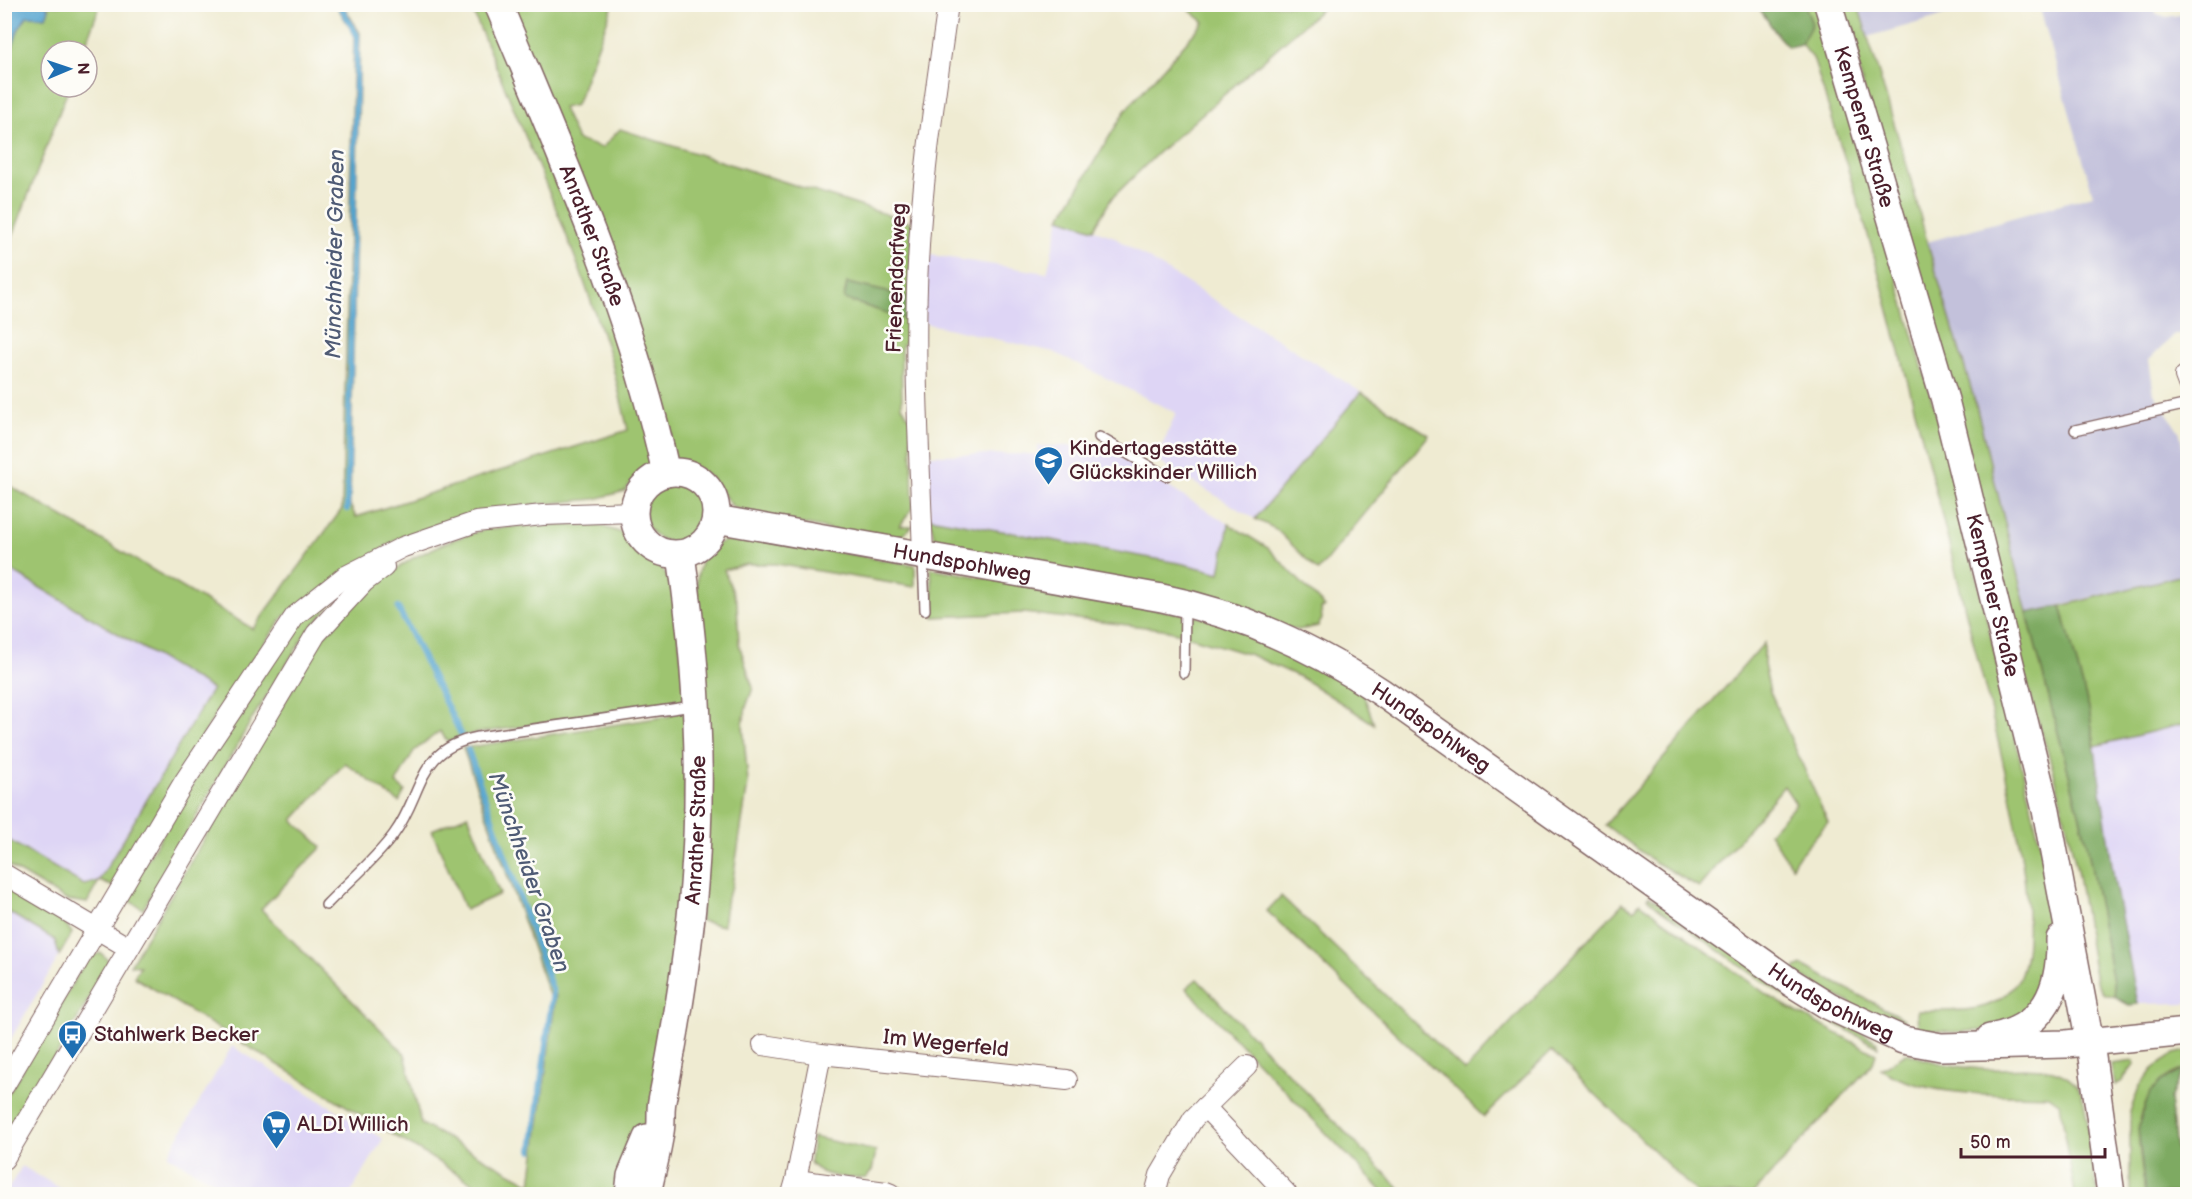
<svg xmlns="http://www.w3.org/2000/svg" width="2192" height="1199" font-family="'Balsamiq Sans',sans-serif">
<rect width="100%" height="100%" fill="#fdfcf7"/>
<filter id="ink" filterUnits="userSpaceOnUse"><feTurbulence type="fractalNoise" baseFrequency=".0167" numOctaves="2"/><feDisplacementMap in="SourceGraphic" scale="12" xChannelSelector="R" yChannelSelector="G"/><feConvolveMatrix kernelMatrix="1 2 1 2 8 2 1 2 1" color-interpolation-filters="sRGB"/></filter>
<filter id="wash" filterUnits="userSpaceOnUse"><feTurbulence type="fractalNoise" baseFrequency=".008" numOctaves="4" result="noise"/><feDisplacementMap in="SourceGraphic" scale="24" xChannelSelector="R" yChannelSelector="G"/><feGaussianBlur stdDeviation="1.35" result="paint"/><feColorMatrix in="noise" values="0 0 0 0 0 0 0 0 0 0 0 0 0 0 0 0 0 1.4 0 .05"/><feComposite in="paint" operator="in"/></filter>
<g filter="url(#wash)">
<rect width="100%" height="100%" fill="#efebd2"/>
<g fill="#ded5f5">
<path d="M1060,218L1112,236L1361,392L1255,519L1156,460L1176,413L1054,352L924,323V254L1047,273Z"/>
<path d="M1093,441L1229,524L1220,573L1184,564L930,518L928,455L1038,454V446H1092Z"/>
<path d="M5,567L212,689L99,881L84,885L5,838Z"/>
<path d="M2187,723V1003L2138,1004L2115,885L2095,746Z"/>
<path d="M5,910L55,940L59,956L5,1049Z"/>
<path d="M232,1046L383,1139L350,1194H235L168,1155Z"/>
<path d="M22,1166L70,1194H5Z"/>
</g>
<g fill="#c3c1db">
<path d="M1858,4H1981V5L1867,37Z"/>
<path d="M2039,5H2148L2157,14L2167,17L2179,15L2187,5V335H2174L2149,360L2154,394L2179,431L2187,465V574L2027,613L1976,405L1927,242L2093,195Z"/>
</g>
<g fill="#9ec46f" stroke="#74724d" stroke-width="1.5" fill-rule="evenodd">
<path d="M46,5H100L83,51H51V87H69L5,257V71L18,30L27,16L49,9Z"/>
<path d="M336,5H343L360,33L350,505L356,517L628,430L611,359L581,273L559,216L470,5H613L576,105L563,108L577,140L602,148L620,129L913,223L909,297L847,283L844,299L908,320L910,334L901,348L902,406L911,421L913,507L900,526H913L900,537L880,539L759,516L733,507L711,478L698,468L684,465L638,474L625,491L595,499L530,505L462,517L396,540L284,616L226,697L114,887L99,881L87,903L66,900L5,864V838L84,885L99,881L212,689L5,567V483L253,629L342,509L354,34Z"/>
<path d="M1183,5H1326L1159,152L1111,199L1094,229L1060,218L1125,111L1204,22Z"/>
<path d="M1805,5H1818L1948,456L2045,864L2050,970L2028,1012L1991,1030L1953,1032L1918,1028L1917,1011C1954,1010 1996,1017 2018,980C2032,955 2027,903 2024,875C2011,780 1984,686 1961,593C1932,476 1903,358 1870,242C1852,180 1832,119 1813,58L1801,44L1811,24Z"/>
<path d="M1841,5H1858L1908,169L1927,242L1976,405L2027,613L2087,844L2116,997L2104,994L2096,981L2077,870L2055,776L2032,700Z"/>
<path d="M1361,392L1429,435L1318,571L1276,529L1255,519Z"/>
<circle cx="674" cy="513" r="29"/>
<path d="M930,518L1184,564L1220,573L1229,524L1268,548L1325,607L1321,609L1322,619L1318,626L1298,630L945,550L935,542Z"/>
<path d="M557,525L601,526L622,533L654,560L666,574L674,597L685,691V880L652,1102L647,1122L638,1144L628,1140L617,1178L616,1194H549L534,1186L489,1193L134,977L140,966L130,965L323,636L378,581L413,558L449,541L483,530L519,526ZM670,705V716L463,748L549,995H556L531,1184L421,1124L405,1054L261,909L322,847L293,820L345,763L399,802L405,791L396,783L414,751L440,731L448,742L471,734Z"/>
<path d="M733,539L764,540L915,565V587L776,564H748L724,570L737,602L739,644L753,688L746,707L743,725L748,783L732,886L727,897L723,926L701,921L697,579C701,554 708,544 733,539Z"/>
<path d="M931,568L1221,621L1362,690L1374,724L1302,678L1251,655L1163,629L1023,613L934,617Z"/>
<path d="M2187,574V723L2095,746L2089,709L2061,606Z"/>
<path d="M348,585L307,632L255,714L143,909L124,898L241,705L303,618Z"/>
<path d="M1764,643V665L1770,692L1828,822L1795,860L1792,867L1769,833L1796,804L1784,786L1699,887L1655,862L1605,825Z"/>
<path d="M468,815L500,894L465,910L432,830Z"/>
<path d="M5,884L61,917L72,933L59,956L55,940L5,910Z"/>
<path d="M1281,896L1465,1071L1623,903L1634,910L1640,903L1769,996L1798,1013L1876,1054L1873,1063L1753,1194H1698L1551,1051L1484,1117L1267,911Z"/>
<path d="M1649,896L1877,1042L1878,1047L1783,995L1661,910L1647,898Z"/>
<path d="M101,953L110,962L9,1138L5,1136V1099L88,957Z"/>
<path d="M1802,965L1904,1019L1899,1024L1872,1015L1795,973L1796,968Z"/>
<path d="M1197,979L1405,1194H1385L1186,988Z"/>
<path d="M2187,1051V1069C2159,1074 2144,1099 2139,1125C2136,1138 2144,1179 2145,1194H2130V1112L2139,1087L2153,1069L2174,1054Z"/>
<path d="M1906,1053C1930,1062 1956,1067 1982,1069C2013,1071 2061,1058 2080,1091C2085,1101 2086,1115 2088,1126C2091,1149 2094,1172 2098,1194H2075L2060,1104L2049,1096C1998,1094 1926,1098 1881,1069Z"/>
<path d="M2134,1061L2135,1064L2121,1082L2115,1085L2112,1064Z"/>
<path d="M813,1137L876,1151L872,1171L866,1178C850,1179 819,1177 810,1162Z"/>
</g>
<g fill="#7eaa62" stroke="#646446" stroke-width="1.5">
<path d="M1757,5H1805L1812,24L1801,44L1788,47L1778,36Z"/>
<path d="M847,283L909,297L908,320L844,299Z"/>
<path d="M2061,606L2089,709L2115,885L2138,1004L2129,1005L2116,998L2087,844L2027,613Z"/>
<path d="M2183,1070L2170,1099L2176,1149L2182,1165L2187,1164V1194H2145L2138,1127L2150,1092L2163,1080Z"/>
</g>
<path fill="#55a4cf" stroke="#50627d" stroke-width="1.5" d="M5,4L46,5L49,9L46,17L27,16L18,30L5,71Z"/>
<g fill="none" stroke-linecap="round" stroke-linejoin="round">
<g stroke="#55a4cf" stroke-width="6">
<path d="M339,4L357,35L347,509"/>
<path d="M398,608L461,734"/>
<path d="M468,750L553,992L532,1150"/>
</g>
</g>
</g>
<g filter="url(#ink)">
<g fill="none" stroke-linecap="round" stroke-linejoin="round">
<defs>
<g id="lane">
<path d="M2075,430L2188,404"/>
<path d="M1099,437L1166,476"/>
<path d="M923,558L925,610"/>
<path d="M1184,673L1185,606"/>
<path d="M326,905C348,882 375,860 394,834C424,793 416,749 478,737L693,706"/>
</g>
<g id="street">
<path d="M2185,376L2188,384"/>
<path d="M923,556C920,459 913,361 918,263C922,177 936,90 948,4"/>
<path d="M4,874L129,948"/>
<path d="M763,1045L821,1054"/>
<path d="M4,1086L184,782L295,616L344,577L403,547L476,522L543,515L634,512"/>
<path d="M1205,1107L1287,1194"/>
<path d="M4,1159L316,634L364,582L384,567"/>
<path d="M796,1180L821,1054L1067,1080"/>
<path d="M792,1194L796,1180L886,1192L891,1194"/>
<path d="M1155,1194L1160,1175L1193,1119L1247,1066"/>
</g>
<g id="secondary">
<path id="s1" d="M498,4C562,158 631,310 666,473"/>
<path id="s2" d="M1828,4L1945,400L2046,810L2090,1043L2111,1194"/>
<circle cx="675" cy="513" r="41"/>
<path id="s3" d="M716,519L1162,598C1242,614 1313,647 1381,692L1792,983L1829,1006L1885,1032L1903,1040L1941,1047L2066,1044L2188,1032"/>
<path d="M1990,1038C2045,1028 2061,990 2060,939"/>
<path d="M629,1194L631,1176L647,1138"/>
<path id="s4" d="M647,1194C651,1174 657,1153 660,1132C662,1122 660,1111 662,1101C676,1029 688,958 694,885C703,775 697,663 681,555"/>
</g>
</defs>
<use href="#lane" stroke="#846665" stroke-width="12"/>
<use href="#street" stroke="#846665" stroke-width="22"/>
<use href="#secondary" stroke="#846665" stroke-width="30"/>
<use href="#lane" stroke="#fff" stroke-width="9"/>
<use href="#street" stroke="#fff" stroke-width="20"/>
<use href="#secondary" stroke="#fff" stroke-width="27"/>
</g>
</g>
<defs>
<symbol id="school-pin" viewBox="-11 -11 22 30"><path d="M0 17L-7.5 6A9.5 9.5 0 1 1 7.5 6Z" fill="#1f6fb2" stroke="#fdfcf7"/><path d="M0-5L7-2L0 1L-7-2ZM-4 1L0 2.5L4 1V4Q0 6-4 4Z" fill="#fff"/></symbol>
<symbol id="bus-pin" viewBox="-11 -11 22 30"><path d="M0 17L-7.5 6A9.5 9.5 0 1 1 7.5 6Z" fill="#1f6fb2" stroke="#fdfcf7"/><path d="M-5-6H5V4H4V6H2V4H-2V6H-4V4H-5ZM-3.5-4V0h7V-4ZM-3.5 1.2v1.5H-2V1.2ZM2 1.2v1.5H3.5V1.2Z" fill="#fff"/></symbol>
<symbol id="supermarket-pin" viewBox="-11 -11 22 30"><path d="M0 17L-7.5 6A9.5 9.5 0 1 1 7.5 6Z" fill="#1f6fb2" stroke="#fdfcf7"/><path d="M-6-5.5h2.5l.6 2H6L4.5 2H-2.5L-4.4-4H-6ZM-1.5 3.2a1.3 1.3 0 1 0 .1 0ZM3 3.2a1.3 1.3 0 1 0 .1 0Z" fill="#fff"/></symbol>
</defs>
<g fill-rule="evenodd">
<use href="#school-pin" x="1032" y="444" width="33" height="45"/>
<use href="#bus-pin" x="56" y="1018" width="33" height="45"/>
<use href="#supermarket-pin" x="260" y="1108" width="33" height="45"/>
</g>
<g text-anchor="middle" stroke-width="5" stroke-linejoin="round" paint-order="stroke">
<g font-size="21" fill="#4a1f2b" stroke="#fdfcf7">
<text dy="7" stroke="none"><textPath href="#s2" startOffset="128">Kempener Straße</textPath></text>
<text dy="7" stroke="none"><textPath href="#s1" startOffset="250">Anrather Straße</textPath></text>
<text transform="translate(896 278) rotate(-88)" y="7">Frienendorfweg</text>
<text dy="7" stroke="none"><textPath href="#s3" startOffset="250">Hundspohlweg</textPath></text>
<text dy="7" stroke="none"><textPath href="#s2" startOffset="614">Kempener Straße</textPath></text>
<text dy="7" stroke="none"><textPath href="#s3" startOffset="754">Hundspohlweg</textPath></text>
<text dy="7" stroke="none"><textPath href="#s4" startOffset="368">Anrather Straße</textPath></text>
<text dy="7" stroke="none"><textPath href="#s3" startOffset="1240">Hundspohlweg</textPath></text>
<text transform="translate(946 1043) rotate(6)" y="7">Im Wegerfeld</text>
</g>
<g font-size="21" fill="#4a1f2b" stroke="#fdfcf7" text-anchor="start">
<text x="1069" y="455">Kindertagesstätte<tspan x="1069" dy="24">Glückskinder Willich</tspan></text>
<text x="94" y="1041">Stahlwerk Becker</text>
<text x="297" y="1131">ALDI Willich</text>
</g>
<g font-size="22" font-style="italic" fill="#4f5b75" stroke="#fdfcf7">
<text transform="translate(334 254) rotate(-89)" y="8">Münchheider Graben</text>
<text transform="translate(530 872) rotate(71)" y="8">Münchheider Graben</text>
</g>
</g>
<rect width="2192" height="1199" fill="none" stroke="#fdfcf7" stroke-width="24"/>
<g transform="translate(69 69) rotate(88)"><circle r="28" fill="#fdfcf7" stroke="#b5a4a5" stroke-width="1.5"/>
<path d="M0-4.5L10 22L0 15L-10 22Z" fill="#1f6fb2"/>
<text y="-9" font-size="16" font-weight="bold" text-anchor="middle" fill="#4a1f2b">N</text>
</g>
<path d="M1961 1148v9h144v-9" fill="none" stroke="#4a1f2b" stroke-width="3"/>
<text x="1970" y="1148" font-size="18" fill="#4a1f2b" stroke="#fdfcf7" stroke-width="4.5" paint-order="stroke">50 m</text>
</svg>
